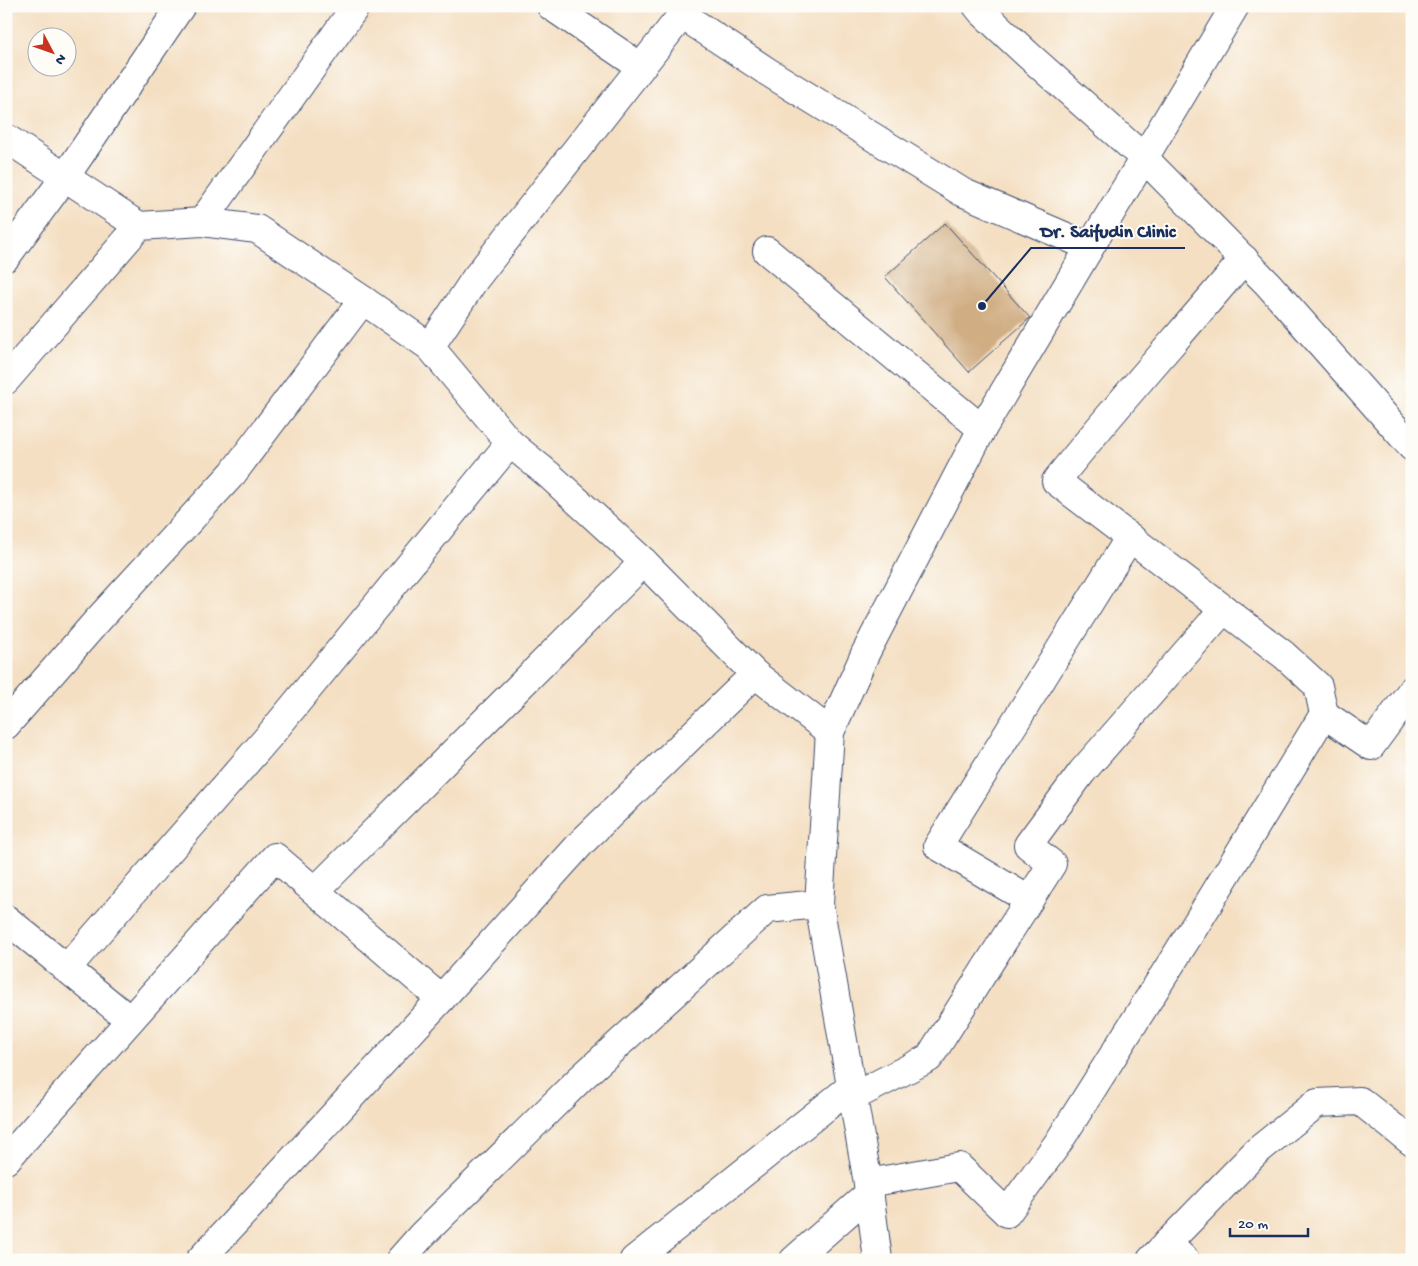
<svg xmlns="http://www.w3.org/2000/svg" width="1418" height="1266" font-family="'Gochi Hand',sans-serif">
<rect width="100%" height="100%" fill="#fdfcf7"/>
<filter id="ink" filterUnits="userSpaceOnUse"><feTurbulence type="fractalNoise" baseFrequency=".02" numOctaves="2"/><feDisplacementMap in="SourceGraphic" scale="10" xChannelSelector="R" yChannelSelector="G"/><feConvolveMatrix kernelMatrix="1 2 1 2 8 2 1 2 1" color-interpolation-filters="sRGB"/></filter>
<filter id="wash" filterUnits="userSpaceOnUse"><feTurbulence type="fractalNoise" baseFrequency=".0096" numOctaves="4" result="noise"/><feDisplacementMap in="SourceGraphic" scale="20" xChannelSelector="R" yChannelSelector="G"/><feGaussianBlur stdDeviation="1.12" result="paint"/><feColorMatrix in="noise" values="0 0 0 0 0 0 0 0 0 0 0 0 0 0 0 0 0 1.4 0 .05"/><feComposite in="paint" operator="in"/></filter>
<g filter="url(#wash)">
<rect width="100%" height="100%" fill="#f4dfc2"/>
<g id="blocks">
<path fill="#d0ad83" d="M945,223L1030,318L969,372L885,277Z"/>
</g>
</g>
<g filter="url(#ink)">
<use href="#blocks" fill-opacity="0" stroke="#3c496d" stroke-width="1"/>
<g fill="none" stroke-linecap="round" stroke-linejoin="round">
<defs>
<g id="minor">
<path d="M551,6L641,67"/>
<path d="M1235,6L1144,158L1268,284L1412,447"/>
<path d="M682,15L768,72L962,192L1090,247"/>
<path d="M6,138L139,226"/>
<path d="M202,222L356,6"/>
<path d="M767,251L982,429"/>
<path d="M6,257L65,177L181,6"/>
<path d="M430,347L475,279L689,6"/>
<path d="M6,380L139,226L202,222L257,229L363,300L430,347L510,443L549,475L644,562L755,674L830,732"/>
<path d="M1324,714L1371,746L1412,690"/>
<path d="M6,725L97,621L233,473L363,300"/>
<path d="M315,891L644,562"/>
<path d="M1029,900L938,846L1130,537"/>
<path d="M6,919L130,1020"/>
<path d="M66,969L270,735L510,443"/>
<path d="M853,1097L929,1058L1052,864L1028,845L1082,772L1224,609"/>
<path d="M6,1160L275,857L441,999"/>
<path d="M868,1183L959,1167L1007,1213L1058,1143L1201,916L1324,714L1318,686L1284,655L1056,481C1116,405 1182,333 1244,259"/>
<path d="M1167,1243L1185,1260"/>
<path d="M200,1260L441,999L583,841L755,674"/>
<path d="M400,1260L422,1235L580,1079L767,909L819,904"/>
<path d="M634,1260L851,1087"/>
<path d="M794,1260L870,1193"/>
<path d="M878,1260L868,1183L819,904L830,732L865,654L982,429L1090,247L1144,158L1027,54L981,11L977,6"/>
<path d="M1151,1260L1256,1152L1317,1103L1360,1101L1412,1142"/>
</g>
</defs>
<use href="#minor" stroke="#3c496d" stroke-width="30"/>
<use href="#minor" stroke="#fff" stroke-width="28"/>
</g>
</g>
<path fill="none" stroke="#1b2f5e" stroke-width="2" d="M982 306L1031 248H1185"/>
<circle fill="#1b2f5e" stroke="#fdfcf7" stroke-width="2" cx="982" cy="306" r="5"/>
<g font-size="19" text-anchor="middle" font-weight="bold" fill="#1b2f5e" stroke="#fdfcf7" stroke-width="4" stroke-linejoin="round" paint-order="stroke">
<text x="1108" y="237">Dr. Saifudin Clinic</text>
</g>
<rect width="1418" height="1266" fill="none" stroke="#fdfcf7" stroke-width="25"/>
<g transform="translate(52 52) rotate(131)"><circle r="24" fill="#fdfcf7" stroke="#a3aaba"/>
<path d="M0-4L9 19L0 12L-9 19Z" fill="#c8321e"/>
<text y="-8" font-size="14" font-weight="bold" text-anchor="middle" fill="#1b2f5e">N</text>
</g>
<path d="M1230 1228v8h78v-8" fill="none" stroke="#1b2f5e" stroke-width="2.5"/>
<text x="1238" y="1228" font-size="15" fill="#1b2f5e" stroke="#fdfcf7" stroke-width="4" paint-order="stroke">20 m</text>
</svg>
